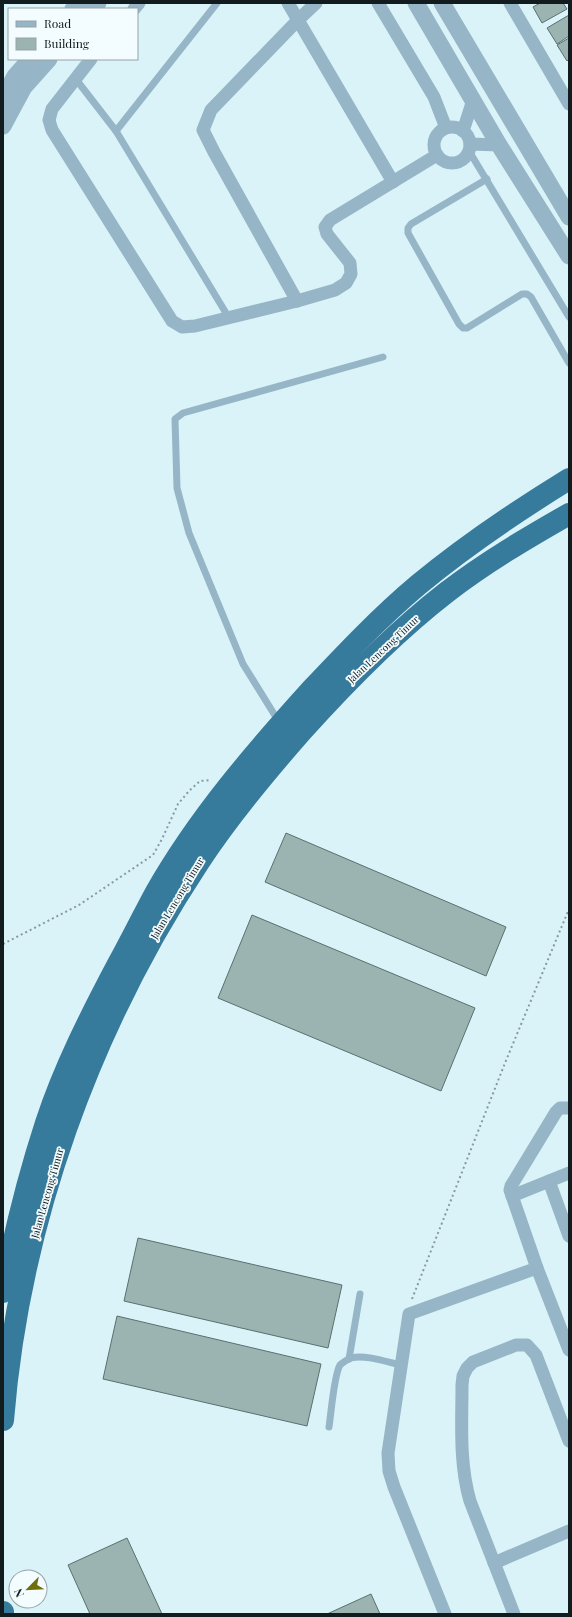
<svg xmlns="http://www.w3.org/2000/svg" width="572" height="1617" font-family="'Playfair Display',serif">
<rect width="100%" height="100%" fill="#daf3f8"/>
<g fill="#9bb4b2" stroke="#59706f">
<path d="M540,3H563L567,9L542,23L533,7Z"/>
<path d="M569,15V36L557,44L547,28Z"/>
<path d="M569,38V59L567,61L557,45Z"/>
<path d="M286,833L506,927L486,976L265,882Z"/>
<path d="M252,915L475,1008L441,1091L218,998Z"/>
<path d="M138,1238L342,1285L328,1348L124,1301Z"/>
<path d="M117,1316L321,1364L307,1426L103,1379Z"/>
<path d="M127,1538L162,1614H90L68,1565Z"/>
<path d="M371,1594L380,1614H327Z"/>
</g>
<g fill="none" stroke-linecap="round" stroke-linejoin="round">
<g stroke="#889a9e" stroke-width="2" stroke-dasharray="2 3" stroke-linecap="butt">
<path d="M3,944L79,905L153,855L162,839L178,804L189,791L200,781L211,780"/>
<path d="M412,1299L505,1063L569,909"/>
</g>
<g stroke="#96b5c6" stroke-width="7">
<path d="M75,78L116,131L229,318"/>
<path d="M116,131L217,3"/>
<path d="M469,151L569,317"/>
<path d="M487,179L411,224L408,228V233L459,324L463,328H467L522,294H527L531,297L569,363"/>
<path d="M279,722L243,664L189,533L177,488L175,419L183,413L383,357"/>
<path d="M349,1359L360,1294"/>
<path d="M329,1427C331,1414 334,1375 340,1365C342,1363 348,1359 351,1358C364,1354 387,1362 400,1365"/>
</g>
<g stroke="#96b5c6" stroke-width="13">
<path d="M288,3L393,182"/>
<path d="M378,3L434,97L446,128"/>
<path d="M510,3L569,104"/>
<path d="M134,9L139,3"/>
<path d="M91,59L52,109L49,120L52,130L172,321L182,327L195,326L297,301L335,290L346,283L351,274L350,263L327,234L325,227L330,220L437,155"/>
<circle cx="452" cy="145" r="18"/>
<path d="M463,131L473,100"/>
<path d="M470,144L499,145"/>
<path d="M297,301L214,152L203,130L211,110L298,20L316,3"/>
<path d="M569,1108H560L556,1112L511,1186L510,1190L537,1268L569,1350"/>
<path d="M549,1181L569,1236"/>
<path d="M512,1196L569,1173"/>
<path d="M494,1563L569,1531"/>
<path d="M445,1614L394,1487L389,1471L388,1453L409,1314L537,1268"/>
<path d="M514,1614L470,1501C459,1463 462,1423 462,1385L463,1376L467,1368L473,1362L516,1345H527L536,1355L569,1441"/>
</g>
<g stroke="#96b5c6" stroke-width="17">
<path d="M416,3L499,145L569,256"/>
<path d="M442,3L569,217"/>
<path d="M73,9L79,3"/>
<path d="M93,9L98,3"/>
<path d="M3,98L15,76L30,59"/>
<path d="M3,126L24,87L49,59"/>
</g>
<g stroke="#367a9c" stroke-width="22">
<path d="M3,1292C14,1235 28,1178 46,1123C64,1068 91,1015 118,964C131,940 143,916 156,892C198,818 255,752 312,689C346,653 380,617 418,585C465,546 517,511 569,479"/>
<path d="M3,1420C19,1222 90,1027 199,862C229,816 266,772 302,731C347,681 394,633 447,592C486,562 527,538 569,514"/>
<path d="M3,1612V1614"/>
</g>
</g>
<g text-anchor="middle" stroke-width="3.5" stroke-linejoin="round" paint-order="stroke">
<g font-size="10" fill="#121b1d" stroke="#f3fdff">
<text transform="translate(383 649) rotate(-43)" y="4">Jalan Lencong Timur</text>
<text transform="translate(177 898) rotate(-59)" y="4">Jalan Lencong Timur</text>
<text transform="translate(47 1193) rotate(-74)" y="4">Jalan Lencong Timur</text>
</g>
</g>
<rect width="572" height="1617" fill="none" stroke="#121b1d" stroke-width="8"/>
<rect x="8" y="8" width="130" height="52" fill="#f3fdff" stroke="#99a3a5"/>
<rect x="16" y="21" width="20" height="6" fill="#96b5c6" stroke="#99a3a5"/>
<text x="44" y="28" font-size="12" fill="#121b1d">Road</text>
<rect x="16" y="38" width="20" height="12" fill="#9bb4b2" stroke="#99a3a5"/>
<text x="44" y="48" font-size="12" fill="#121b1d">Building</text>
<g transform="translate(28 1589) rotate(246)"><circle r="19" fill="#f3fdff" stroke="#99a3a5"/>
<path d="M0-3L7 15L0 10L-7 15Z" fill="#716e0e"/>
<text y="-6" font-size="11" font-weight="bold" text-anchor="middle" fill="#121b1d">N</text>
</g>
</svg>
